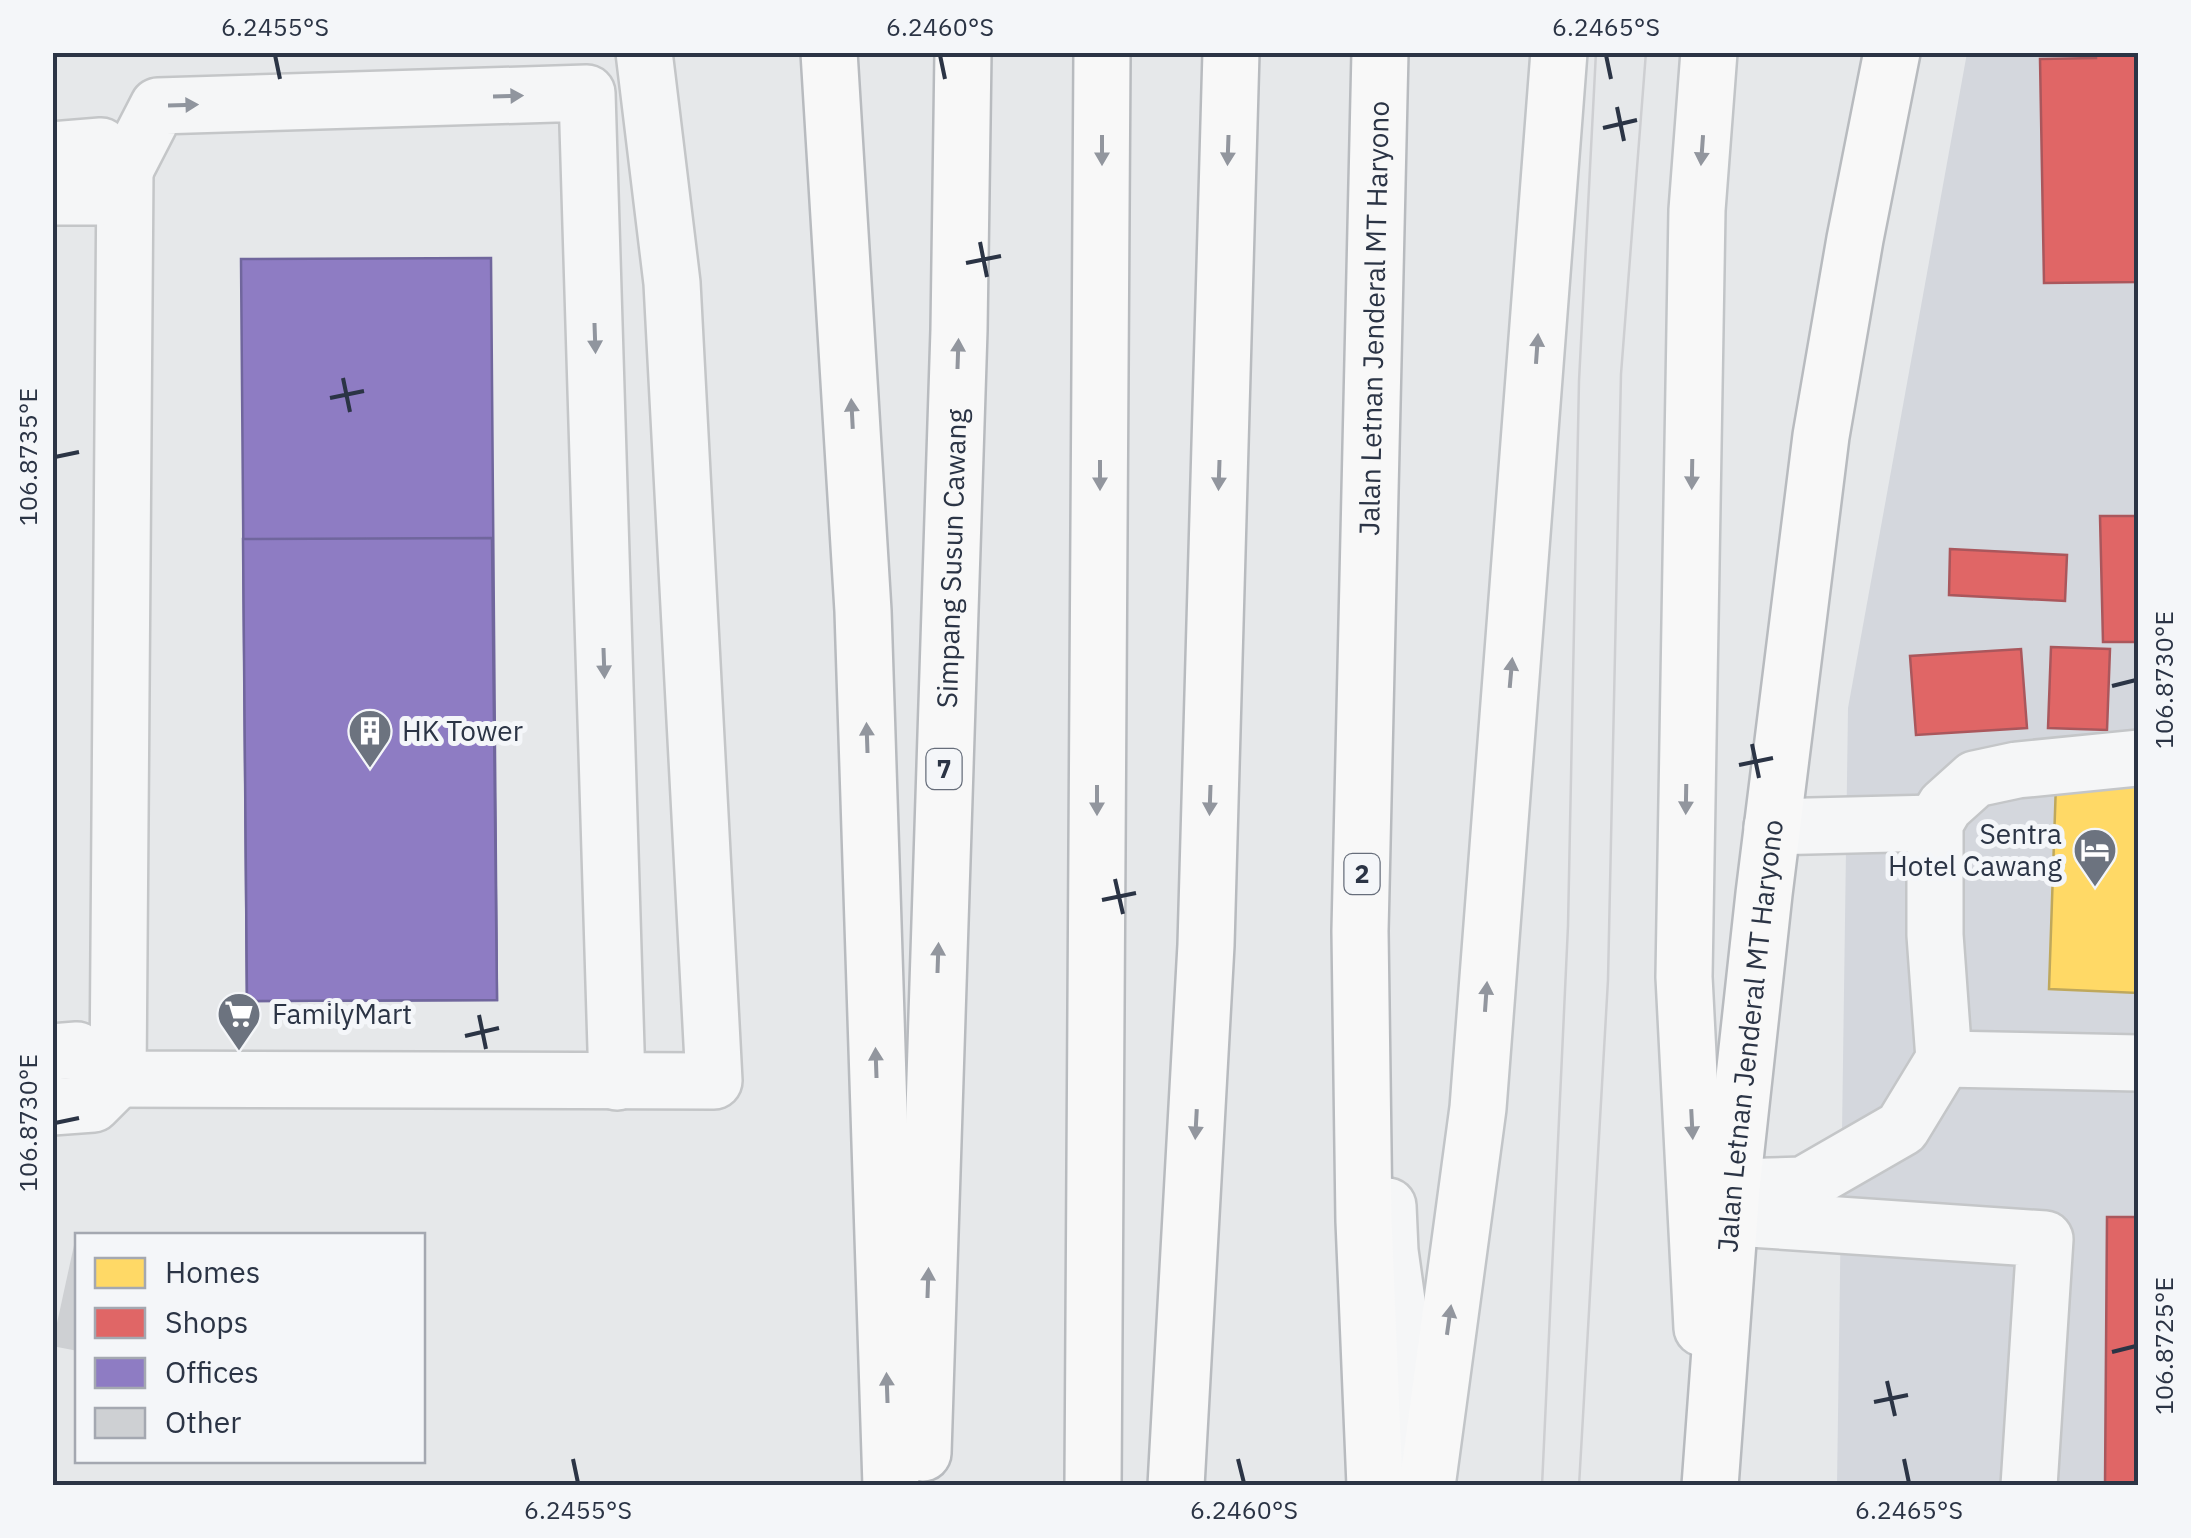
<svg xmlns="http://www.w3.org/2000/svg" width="2191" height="1538" font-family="'IBM Plex Sans',sans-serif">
<rect width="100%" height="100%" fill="#e6e8ea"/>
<path fill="#d4d7dd" d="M1967,53H2138V1485L1837,1486L1848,708Z"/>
<path fill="#ffd966" stroke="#bfa85c" stroke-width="2.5" d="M2056,783L2138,786V993L2049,989Z"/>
<g fill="#e06666" stroke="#aa575c" stroke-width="2.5">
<path d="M2096,52H2138V282L2044,283L2040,59L2096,58Z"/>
<path d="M2100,516H2138V642H2103Z"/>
<path d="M1950,549L2067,555L2065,601L1949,595Z"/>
<path d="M2051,647L2110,649L2107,730L2048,728Z"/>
<path d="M2021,649L2027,728L1916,735L1910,656Z"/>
<path d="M2107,1217H2138V1486H2105Z"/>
</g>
<g fill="#8e7cc3" stroke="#70669d" stroke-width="2.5">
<path d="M491,258L497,1000L247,1001L241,259Z"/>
<path d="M492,538L497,1000L247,1001L243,539Z"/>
</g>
<path fill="#ced0d3" d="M76,1236H78V1351L52,1346Z"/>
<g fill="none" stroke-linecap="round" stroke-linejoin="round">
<defs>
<g id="minor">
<path d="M52,150L101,146L125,170L118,1079L93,1104L52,1107"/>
<path d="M52,197H100L125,170L158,106L587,93L617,1082"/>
<path d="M1772,827L1935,823"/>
<path d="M52,1052L77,1050L118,1079L714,1081L672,283L644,52"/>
<path d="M1944,1059L2138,1063"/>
<path d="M1732,1187L1803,1185L1902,1128L1944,1059L1935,935V823L1945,806L1975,779L2017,770L2138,758"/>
<path d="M1388,1206L1390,1251L1421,1473"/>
<path d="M1735,1218L2045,1239L2029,1486"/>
</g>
<g id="major">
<path d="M1702,1328L1684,977L1697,210L1709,52"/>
<path d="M1427,1486L1478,1108L1559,52"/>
</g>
<g id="highway">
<path d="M829,52L863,611L891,1486"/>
<path id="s1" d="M923,1453L959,330L963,52"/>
<path d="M1093,1486L1102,52"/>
<path d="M1176,1486L1206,945L1231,52"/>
<path id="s2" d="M1375,1486L1364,1221L1360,931L1380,52"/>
<path id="s3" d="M1710,1486L1732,1187L1764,894L1821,436L1855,239L1892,52"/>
</g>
</defs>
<use href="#minor" stroke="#c4c6c8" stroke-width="60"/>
<use href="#major" stroke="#c2c5c8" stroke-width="60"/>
<use href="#highway" stroke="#b8bbbf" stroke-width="60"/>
<use href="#minor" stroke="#f5f6f7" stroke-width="55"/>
<use href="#major" stroke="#f8f8f8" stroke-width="55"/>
<use href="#highway" stroke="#f8f8f8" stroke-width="55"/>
<g stroke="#cecfd2" stroke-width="2.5">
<path d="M1542,1486L1568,926L1579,381L1596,52"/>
<path d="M1579,1486L1608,980L1621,374L1646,52"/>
</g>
</g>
<defs><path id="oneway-solid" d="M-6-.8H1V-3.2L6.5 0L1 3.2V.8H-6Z" transform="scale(2.5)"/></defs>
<g fill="#90959e">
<use href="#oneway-solid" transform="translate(508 96) rotate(-2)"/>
<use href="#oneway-solid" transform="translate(183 105) rotate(-2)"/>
<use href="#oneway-solid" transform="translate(595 338) rotate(88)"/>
<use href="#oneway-solid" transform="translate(604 663) rotate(88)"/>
</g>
<g fill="#92969e">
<use href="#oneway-solid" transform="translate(1102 150) rotate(90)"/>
<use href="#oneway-solid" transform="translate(1228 150) rotate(92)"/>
<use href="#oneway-solid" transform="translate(1702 150) rotate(94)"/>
<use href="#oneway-solid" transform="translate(1537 349) rotate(-86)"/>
<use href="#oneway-solid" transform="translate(958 354) rotate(-88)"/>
<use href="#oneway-solid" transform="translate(852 414) rotate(-93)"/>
<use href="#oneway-solid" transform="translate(1692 474) rotate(91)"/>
<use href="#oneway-solid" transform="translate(1100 475) rotate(90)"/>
<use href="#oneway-solid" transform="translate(1219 475) rotate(92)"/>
<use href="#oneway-solid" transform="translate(1511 673) rotate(-85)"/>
<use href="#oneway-solid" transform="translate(867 738) rotate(-92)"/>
<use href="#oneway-solid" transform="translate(1686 799) rotate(91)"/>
<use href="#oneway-solid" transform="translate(1097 800) rotate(90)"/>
<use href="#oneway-solid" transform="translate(1210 800) rotate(92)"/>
<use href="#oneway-solid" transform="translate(938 958) rotate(-88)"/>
<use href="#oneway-solid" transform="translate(1486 997) rotate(-86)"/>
<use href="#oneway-solid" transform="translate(876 1063) rotate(-92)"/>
<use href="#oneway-solid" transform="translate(1196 1124) rotate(93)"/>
<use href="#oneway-solid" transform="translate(1692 1124) rotate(87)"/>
<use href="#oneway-solid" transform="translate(928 1283) rotate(-88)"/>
<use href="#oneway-solid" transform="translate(1449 1320) rotate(-82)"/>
<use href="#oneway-solid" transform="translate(887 1388) rotate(-92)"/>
</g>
<path fill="none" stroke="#2b3445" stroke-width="4" d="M275,55L280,79M940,55L945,79M1606,55L1611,79M1617,107L1624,141M1603,128L1637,120M980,242L987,277M966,263L1001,256M343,378L350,412M330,398L364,391M55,457L79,452M2112,686L2136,680M1752,744L1759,778M1739,765L1773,758M1115,879L1123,914M1102,900L1136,893M479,1015L486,1049M465,1036L499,1028M55,1123L79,1118M2112,1352L2136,1346M1887,1381L1895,1416M1874,1402L1908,1395M573,1459L578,1483M1238,1459L1244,1483M1904,1459L1909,1483"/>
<defs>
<symbol id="building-pin" viewBox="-11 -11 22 30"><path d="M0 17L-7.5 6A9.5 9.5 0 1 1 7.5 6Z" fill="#6c737f" stroke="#f4f6f9"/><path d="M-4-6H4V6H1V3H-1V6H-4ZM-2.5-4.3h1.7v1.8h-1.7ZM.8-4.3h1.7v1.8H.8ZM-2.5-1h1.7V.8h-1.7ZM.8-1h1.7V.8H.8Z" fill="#fff"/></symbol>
<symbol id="hotel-pin" viewBox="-11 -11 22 30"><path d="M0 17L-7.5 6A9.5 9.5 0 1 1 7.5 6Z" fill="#6c737f" stroke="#f4f6f9"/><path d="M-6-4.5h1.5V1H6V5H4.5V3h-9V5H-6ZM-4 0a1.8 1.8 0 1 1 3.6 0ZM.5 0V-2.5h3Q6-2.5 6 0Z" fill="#fff"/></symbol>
<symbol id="supermarket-pin" viewBox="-11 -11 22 30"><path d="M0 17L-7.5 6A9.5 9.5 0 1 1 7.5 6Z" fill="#6c737f" stroke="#f4f6f9"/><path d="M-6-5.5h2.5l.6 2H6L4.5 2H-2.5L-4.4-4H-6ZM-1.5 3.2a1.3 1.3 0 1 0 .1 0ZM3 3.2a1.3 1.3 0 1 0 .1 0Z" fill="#fff"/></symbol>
</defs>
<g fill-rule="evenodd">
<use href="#building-pin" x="345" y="706" width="50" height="68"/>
<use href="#hotel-pin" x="2070" y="825" width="50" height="68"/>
<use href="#supermarket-pin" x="214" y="989" width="50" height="68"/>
</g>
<g text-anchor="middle" stroke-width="10" stroke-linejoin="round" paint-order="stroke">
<g fill="#f4f6f9" stroke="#676e7b" stroke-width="2.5">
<rect x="926.5" y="749" width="35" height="40" rx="8"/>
<rect x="1344.5" y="854" width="35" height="40" rx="8"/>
</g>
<g font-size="25" font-weight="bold" fill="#2b3445">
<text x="944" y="778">7</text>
<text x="1362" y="883">2</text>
</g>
<g font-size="28" fill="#2b3445" stroke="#f4f6f9">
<text dy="10" stroke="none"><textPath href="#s2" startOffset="1168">Jalan Letnan Jenderal MT Haryono</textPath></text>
<text dy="10" stroke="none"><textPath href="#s1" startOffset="895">Simpang Susun Cawang</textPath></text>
<text dy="10" stroke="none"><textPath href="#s3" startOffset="452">Jalan Letnan Jenderal MT Haryono</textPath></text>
</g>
<g font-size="28" fill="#2b3445" stroke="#f4f6f9" text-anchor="start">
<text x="402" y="741">HK Tower</text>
<text x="2062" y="844" text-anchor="end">Sentra<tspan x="2062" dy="32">Hotel Cawang</tspan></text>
<text x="272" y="1024">FamilyMart</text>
</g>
</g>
<rect width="2191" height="1538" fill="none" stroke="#f4f6f9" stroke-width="110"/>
<rect x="75" y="1233" width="350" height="230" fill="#f4f6f9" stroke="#a4a8b1" stroke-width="2.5"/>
<rect x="95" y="1258" width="50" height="30" fill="#ffd966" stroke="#a4a8b1" stroke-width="2.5"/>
<text x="165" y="1283" font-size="30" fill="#2b3445">Homes</text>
<rect x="95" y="1308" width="50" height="30" fill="#e06666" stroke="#a4a8b1" stroke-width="2.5"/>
<text x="165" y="1333" font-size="30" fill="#2b3445">Shops</text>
<rect x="95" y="1358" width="50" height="30" fill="#8e7cc3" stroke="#a4a8b1" stroke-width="2.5"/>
<text x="165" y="1383" font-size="30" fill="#2b3445">Offices</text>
<rect x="95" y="1408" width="50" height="30" fill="#ced0d3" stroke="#a4a8b1" stroke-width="2.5"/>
<text x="165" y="1433" font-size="30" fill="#2b3445">Other</text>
<rect x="55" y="55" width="2081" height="1428" fill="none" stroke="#2b3445" stroke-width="4"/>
<g font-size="25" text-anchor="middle" fill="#2b3445">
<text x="275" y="36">6.2455°S</text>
<text x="940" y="36">6.2460°S</text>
<text x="1606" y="36">6.2465°S</text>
<text transform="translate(28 457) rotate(-90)" y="9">106.8735°E</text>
<text transform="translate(2164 680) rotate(-90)" y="9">106.8730°E</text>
<text transform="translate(28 1123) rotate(-90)" y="9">106.8730°E</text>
<text transform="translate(2164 1346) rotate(-90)" y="9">106.8725°E</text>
<text x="578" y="1519">6.2455°S</text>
<text x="1244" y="1519">6.2460°S</text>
<text x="1909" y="1519">6.2465°S</text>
</g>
</svg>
